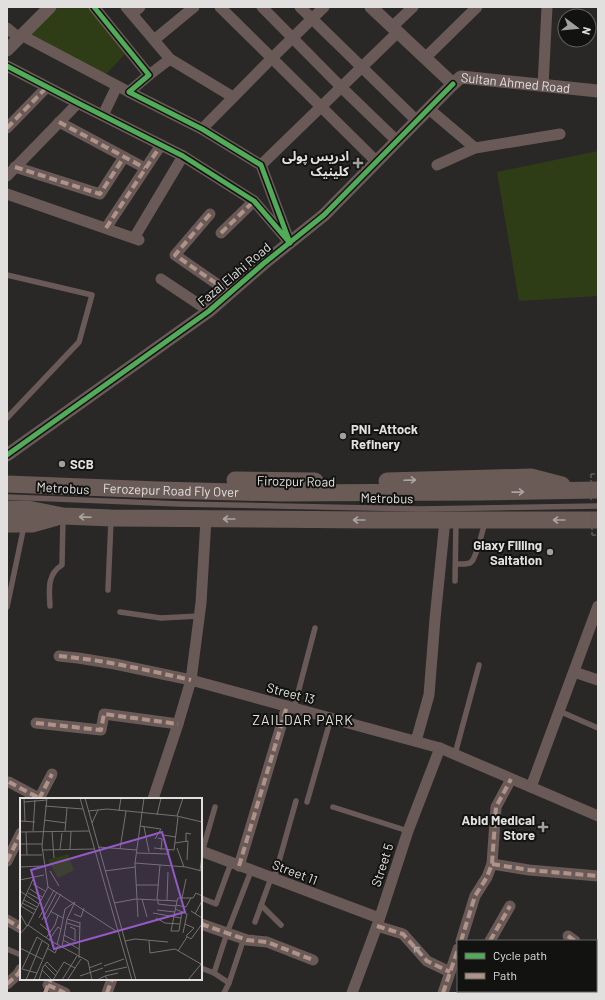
<svg xmlns="http://www.w3.org/2000/svg" width="605" height="1000" font-family="Barlow,'Noto Sans Arabic',sans-serif">
<rect width="100%" height="100%" fill="#292827"/>
<g fill="#2f3d17">
<path d="M51,7H94L129,50L102,78L21,35Z"/>
<path d="M598,151V296L519,301L497,172Z"/>
</g>
<g fill="none" stroke-linecap="round" stroke-linejoin="round">
<g stroke="#645a58" stroke-width="1.5" stroke-dasharray="4 2" stroke-linecap="butt">
<path d="M591,474H598"/>
<path d="M592,535H598"/>
</g>
<g stroke="#6a5a57" stroke-width="5.5">
<path d="M7,275L92,295L79,342L7,418"/>
<path d="M456,564H465L470,563L473,560L478,548L485,522"/>
<path d="M455,581L456,522"/>
<path d="M108,590L111,520"/>
<path d="M50,606C49,590 47,574 62,565L63,518"/>
<path d="M7,607L24,526"/>
<path d="M120,612L161,618L199,616"/>
<path d="M294,708L315,628"/>
<path d="M559,711L598,728"/>
<path d="M455,754L479,665"/>
<path d="M307,802L331,718"/>
<path d="M333,807L408,831"/>
<path d="M202,852L215,807"/>
<path d="M274,879L296,801"/>
<path d="M201,898L216,904L231,863"/>
<path d="M261,905L281,925"/>
<path d="M255,922L271,878"/>
<path d="M7,949L21,955"/>
<path d="M201,968L214,973L229,983"/>
<path d="M214,973L227,933L251,871"/>
<path d="M224,993L229,983L244,938"/>
</g>
<g stroke="#6a5a57" stroke-width="11">
<path d="M126,7L170,59L233,97"/>
<path d="M220,7L377,162"/>
<path d="M262,7L341,87L397,141"/>
<path d="M300,7L417,121"/>
<path d="M132,14L140,7"/>
<path d="M392,27L413,7"/>
<path d="M7,28L19,38"/>
<path d="M21,35L129,92"/>
<path d="M154,40L194,7"/>
<path d="M425,58L477,7"/>
<path d="M7,66L78,103L183,156L254,201L290,243L261,165L202,129L129,92L149,75L94,7"/>
<path d="M149,75L170,59"/>
<path d="M543,86L547,7"/>
<path d="M429,109L475,148"/>
<path d="M103,115L117,86"/>
<path d="M59,122L145,168"/>
<path d="M7,128L47,87"/>
<path d="M202,129L272,58L324,7"/>
<path d="M261,165L398,32"/>
<path d="M437,165L475,148L560,134"/>
<path d="M15,167L100,194L124,157"/>
<path d="M7,176L78,103"/>
<path d="M7,194L139,240"/>
<path d="M210,214L175,255L230,293"/>
<path d="M106,228L161,145"/>
<path d="M221,233L254,201"/>
<path d="M134,238L183,156"/>
<path d="M161,279L209,311"/>
<path d="M59,656L78,658L115,664L191,680L440,748L554,797L598,816"/>
<path d="M574,672L598,680"/>
<path d="M36,723L101,730L104,714L178,724"/>
<path d="M416,741L429,695L435,619L445,520"/>
<path d="M9,782L39,798"/>
<path d="M531,787L598,606"/>
<path d="M39,799L52,774"/>
<path d="M153,799L178,724L191,680L201,603L206,519"/>
<path d="M201,851L379,918"/>
<path d="M7,861L21,833"/>
<path d="M492,864L529,870L598,876"/>
<path d="M239,866L287,706"/>
<path d="M7,920L21,928"/>
<path d="M201,924L247,940L267,942L313,960"/>
<path d="M377,926L403,934L427,961L450,972"/>
<path d="M568,936L575,941"/>
<path d="M461,941L475,896L487,877L492,864L496,807L511,779"/>
<path d="M490,941L510,906"/>
<path d="M596,977L598,978"/>
<path d="M7,984L18,974L21,969"/>
<path d="M48,985L65,993"/>
<path d="M107,993L112,979"/>
<path d="M352,993L377,926L408,831L440,748"/>
<path d="M443,993L458,949"/>
<path d="M469,993V991"/>
</g>
<g stroke="#6a5a57" stroke-width="13">
<path id="s1" d="M371,7L453,84L461,77L598,91"/>
<path d="M7,50L50,7"/>
<path d="M7,455L209,311L263,264L324,215L453,84"/>
</g>
<g stroke="#6a5b56" stroke-width="17">
<path d="M235,480L315,481"/>
<path d="M387,481L531,477L562,485"/>
<path id="s2" d="M7,484L159,490L280,493L479,492L598,490"/>
<path d="M7,509H28L63,516L111,518L369,520H598"/>
<path d="M7,524H32L57,517"/>
</g>
<g stroke="#645a58" stroke-width="1.5" stroke-dasharray="4 2" stroke-linecap="butt">
<path d="M591,474V500"/>
<path d="M592,514V535"/>
</g>
<path stroke="#6a5a57" stroke-width="5.5" d="M7,497L180,504L420,509L598,506"/>
<g stroke="#af9288" stroke-width="4" stroke-dasharray="8 4" stroke-linecap="butt">
<path d="M59,122L145,168"/>
<path d="M7,128L47,87"/>
<path d="M15,167L100,194L124,157"/>
<path d="M210,214L175,255L230,293"/>
<path d="M106,228L161,145"/>
<path d="M221,233L254,201"/>
<path d="M59,656C104,660 147,670 191,680"/>
<path d="M36,723L101,730L104,714L178,724"/>
<path d="M9,782L39,798"/>
<path d="M39,799L52,774"/>
<path d="M7,861L21,833"/>
<path d="M492,864L529,870L598,876"/>
<path d="M239,866L287,706"/>
<path d="M7,920L21,928"/>
<path d="M201,924L247,940L267,942L313,960"/>
<path d="M377,926L403,934L427,961L450,972"/>
<path d="M568,936L575,941"/>
<path d="M461,941L475,896L487,877L492,864L496,807L511,779"/>
<path d="M490,941L510,906"/>
<path d="M596,977L598,978"/>
<path d="M7,984L18,974L21,969"/>
<path d="M48,985L65,993"/>
<path d="M45,993L51,979"/>
<path d="M107,993L112,979"/>
<path d="M443,993L458,949"/>
<path d="M469,993V991"/>
</g>
<defs>
<g id="cycleway">
<path d="M7,66L78,103L183,156L254,201L290,243L261,165L202,129L129,92L149,75L94,7"/>
<path d="M7,455L209,311L263,264L324,215L453,84"/>
</g>
</defs>
<use href="#cycleway" stroke="#121210" stroke-width="8"/>
<use href="#cycleway" stroke="#51ab58" stroke-width="5"/>
</g>
<defs><path id="oneway-shaft" d="M-6 0H5M1.5-3L5.5 0L1.5 3" fill="none" stroke-width="1.6" stroke-linecap="round" stroke-linejoin="round"/></defs>
<g stroke="#aba4a1">
<use href="#oneway-shaft" transform="translate(410 480) rotate(-2)"/>
<use href="#oneway-shaft" transform="translate(518 492) rotate(-1)"/>
<use href="#oneway-shaft" transform="translate(85 517) rotate(-178)"/>
<use href="#oneway-shaft" transform="translate(229 519) rotate(-180)"/>
<use href="#oneway-shaft" transform="translate(359 520) rotate(-180)"/>
<use href="#oneway-shaft" transform="translate(559 520) rotate(-180)"/>
</g>
<use stroke="#aba4a2" href="#oneway-shaft" transform="translate(418 951) rotate(-132)"/>
<g fill="#a1a09f" stroke="#121210" stroke-width="1.5">
<path d="M356 157h4v4h4v4h-4v4h-4v-4h-4v-4h4z"/>
<circle cx="343" cy="436" r="4"/>
<circle cx="62" cy="464" r="4"/>
<circle cx="550" cy="552" r="4"/>
<path d="M541 821h4v4h4v4h-4v4h-4v-4h-4v-4h4z"/>
</g>
<g text-anchor="middle" stroke-width="4" stroke-linejoin="round" paint-order="stroke">
<g font-size="13" fill="#e1e0df" stroke="#121210">
<text dy="5" stroke="none"><textPath href="#s1" startOffset="178">Sultan Ahmed Road</textPath></text>
<text transform="translate(234 274) rotate(-40)" y="5">Fazal Elahi Road</text>
<text transform="translate(296 481) rotate(1)" y="5">Firozpur Road</text>
<text transform="translate(63 488) rotate(3)" y="5">Metrobus</text>
<text dy="5" stroke="none"><textPath href="#s2" startOffset="164">Ferozepur Road Fly Over</textPath></text>
<text transform="translate(387 498) rotate(1)" y="5">Metrobus</text>
<text transform="translate(291 693) rotate(15)" y="5">Street 13</text>
<text transform="translate(382 865) rotate(-72)" y="5">Street 5</text>
<text transform="translate(295 872) rotate(21)" y="5">Street 11</text>
</g>
<g font-size="13" font-weight="bold" fill="#e1e0df" stroke="#121210" text-anchor="end">
<text x="349" y="161">ادریس پولی<tspan x="349" dy="15">کلینیک</tspan></text>
<text x="351" y="434" text-anchor="start">PNI -Attock<tspan x="351" dy="15">Refinery</tspan></text>
<text x="70" y="469" text-anchor="start">SCB</text>
<text x="542" y="550">Glaxy Filling<tspan x="542" dy="15">Saltation</tspan></text>
<text x="535" y="825">Abid Medical<tspan x="535" dy="15">Store</tspan></text>
</g>
<g font-size="14" letter-spacing="1" fill="#e1e0df" stroke="#121210">
<text x="303" y="725">ZAILDAR PARK</text>
</g>
</g>
<g transform="translate(20 798)">
<rect width="182" height="182" fill="#292827"/>
<path d="M48,56L54,72L38,80L28,62Z" fill="#2f3d17"/>
<path fill="none" stroke="#737271" stroke-width="1" d="M4,0L5,23M60,0L112,182M65,0L116,182M4,4L27,2M25,8L63,11M68,13L87,11L157,18L182,24M99,13L101,0M137,17L141,0M157,18L163,0M24,22L46,25M0,23L15,24M72,25L78,12M120,28L141,31L135,41M124,29L129,54M13,33L15,2M32,33L34,60M45,33L47,10M0,34L69,33M6,34L7,57M143,37L156,39M138,40L142,41L141,52M166,44V35L171,36M155,45L168,43L167,62M0,46H22M78,49L117,52M134,50L154,52L158,19M157,50L164,69M40,51L42,35M50,51L51,33M100,51L106,13M22,52L75,51M117,55L148,56L149,52M0,57H22M115,65L166,69L182,73M0,69L23,68M30,73L39,88M85,73L115,69M180,73L182,57M0,82L24,77M13,86L25,93M116,87H139M28,89L96,133M10,91L22,99M0,93L19,106M8,95L21,102M162,100L166,81M122,101L127,119M137,101L140,67M138,101V106L156,108M4,102L17,109M147,102L148,74M157,103L151,133H159L162,113M2,105L16,112M94,105L116,101L157,103L158,100H173L176,95L182,98M156,107L166,109L171,100M155,111L167,116L163,135M137,112L155,114M30,113L43,120M171,113L182,120M133,115L161,120M0,116L7,128M14,116L1,108L14,79M54,116L61,119L64,110M175,116L182,103M118,119L115,65L124,0M19,120L34,92M136,120L145,125L160,126M47,121L60,125M22,122L37,94M25,124L41,96M47,125L60,129M20,126L30,134M165,126L174,130L166,138L171,141L182,126M8,127L31,143L68,163L72,182M50,129L55,131V143M0,136L8,127L28,89L22,48L27,0M44,137L55,143M26,140L35,127L38,117M29,142L38,129L41,131L45,111L55,104L47,121L42,149M43,142L59,151M105,143L115,141L148,144M129,143L130,155L155,151L181,166M37,147L41,131M0,150L22,161M27,150L35,155L38,148M158,153L167,139M59,160L60,124M25,167L36,178M84,168L104,161M69,170L82,165M2,171L17,139L29,147M2,171L17,175M22,172L32,182M85,174L107,169M60,178L83,170M85,178L98,175M48,181L61,161M6,182L22,143M14,182L29,147M19,182L23,169L27,164L38,175M33,182L44,164L55,170M42,182L57,158M77,182L85,178L88,182M168,182L182,165"/>
<path fill="#9459c7" fill-opacity="0.15" stroke="#9459c7" stroke-width="2" d="M142,34L165,114L34,151L11,72Z"/>
<rect width="182" height="182" fill="none" stroke="#e1e0df" stroke-width="2"/>
</g>
<rect width="605" height="1000" fill="none" stroke="#e1e0df" stroke-width="16"/>
<rect x="457" y="940" width="140" height="52" fill="#121210" stroke="#656463"/>
<rect x="465" y="953" width="20" height="6" fill="#51ab58" stroke="#656463"/>
<text x="493" y="960" font-size="12" fill="#e1e0df">Cycle path</text>
<rect x="465" y="973" width="20" height="6" fill="#af9288" stroke="#656463"/>
<text x="493" y="980" font-size="12" fill="#e1e0df">Path</text>
<g transform="translate(577 28) rotate(106)"><circle r="19" fill="#121210" stroke="#656463"/>
<path d="M0-3L7 15L0 10L-7 15Z" fill="#a1a09f"/>
<text y="-6" font-size="11" font-weight="bold" text-anchor="middle" fill="#e1e0df">N</text>
</g>
</svg>
